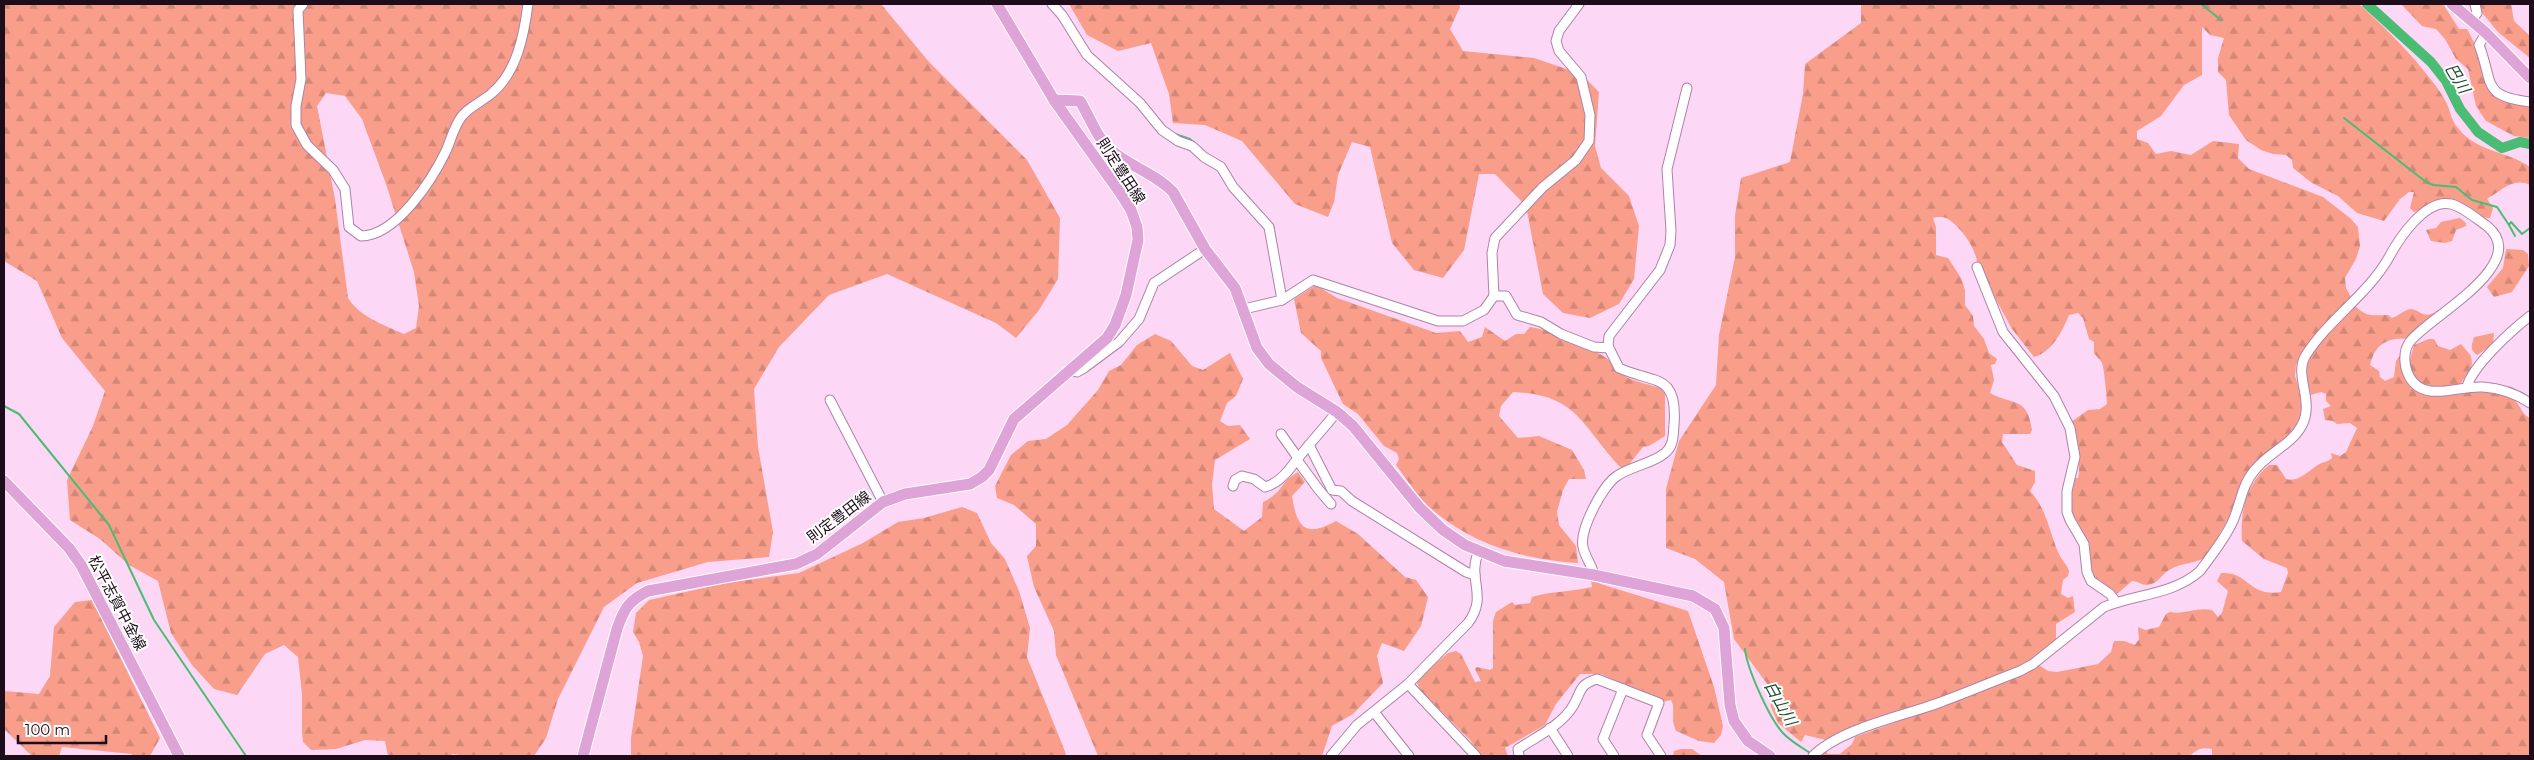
<svg xmlns="http://www.w3.org/2000/svg" width="2534" height="760" font-family="Montserrat,'Noto Sans JP',sans-serif">
<defs>
<pattern id="forest-firs" width="22" height="20" patternUnits="userSpaceOnUse" patternTransform="scale(1.25)"><rect width="22" height="20" fill="#f99e8b"/><path d="M5 1l3.5 6h-7zM16 11l3.5 6h-7z" fill="#d58777"/></pattern>
</defs>
<rect width="100%" height="100%" fill="#fdd7f6"/>
<g fill="url(#forest-firs)" fill-rule="evenodd">
<path d="M4,4H881L929,62L1027,160L1060,218L1058,279L1039,310L1016,338L996,323L887,274L829,295L779,347L754,389L758,447L773,532L769,557L708,562L637,583L604,607L558,699L546,738L534,756H464L453,754L450,756H388L385,741L365,740L336,749L311,750L303,742L302,733V694L298,657L284,645L265,654L237,695L214,689L192,665L171,633L158,581L129,565L100,539L70,520L67,480L93,426L105,391L62,338L37,281L4,261ZM326,93L345,96L362,119L386,184L414,272L419,306L416,328L404,334C384,325 360,317 348,298L335,199L317,106Z"/>
<path d="M1069,4H1459L1460,7L1450,29L1463,51L1534,58L1581,74L1599,92L1595,146L1601,168L1629,196L1639,226L1634,279L1619,304L1590,318L1563,313L1543,294L1526,206L1495,174H1479L1464,250L1443,278L1414,270L1392,243L1370,147L1352,142L1338,175L1334,202L1328,217L1295,204L1242,141L1205,125L1173,123L1169,94L1151,43L1118,51L1087,35Z"/>
<path d="M1861,4H2359C2385,28 2411,53 2432,81C2438,88 2443,96 2447,104C2450,111 2452,122 2458,128C2476,152 2508,151 2530,167V185C2513,177 2501,191 2487,199L2493,208L2490,218C2470,217 2463,194 2439,200C2429,202 2423,209 2414,212L2410,208L2414,192H2409L2400,199L2384,221L2357,213L2338,196L2312,183L2293,168L2292,160L2286,155L2273,154L2261,150L2246,140L2229,115L2226,80L2218,72V58L2224,38L2210,35L2202,27V75L2184,85L2161,116L2137,131V139L2148,143L2156,154L2171,151L2191,155L2213,141L2239,144L2238,158L2249,169L2323,197L2350,218L2358,227L2360,246L2356,259L2345,278L2346,288L2351,297L2300,356L2296,365L2295,376L2303,400L2299,421L2287,436L2245,475L2234,509L2206,557C2196,564 2182,562 2169,570C2161,575 2158,584 2147,585C2141,585 2138,581 2132,581L2116,595L2091,576L2071,519L2069,501L2073,478H2078C2082,464 2073,438 2071,422L2088,410L2100,409L2107,404C2107,398 2104,367 2102,363C2100,359 2096,356 2094,353V342L2089,339L2083,318L2078,313L2069,315C2062,332 2052,352 2034,357L2012,329L1977,265C1978,251 1961,227 1948,219C1943,216 1938,217 1933,218L1936,227V255L1948,258L1961,278L1965,290V305L1973,316L1974,326L1984,339L1989,353L1997,359L1995,364L1991,365L1994,380L1990,393C2014,406 2027,396 2032,430L2030,434H2003L2002,442L2017,465L2035,471V482L2030,491C2047,509 2049,532 2059,554C2062,561 2067,564 2069,571L2068,576L2063,580L2061,594L2068,598L2073,596L2075,612L2056,624V642L2019,668L1826,740L1805,735L1801,742L1778,723L1771,707L1768,685L1734,639L1724,582L1695,559L1666,548V489L1679,441L1716,385L1719,335L1735,257V216L1741,178L1790,162L1803,94L1805,64L1861,23Z"/>
<path d="M2401,4H2443L2459,29H2467C2491,69 2472,101 2530,105V138L2514,136L2486,121L2476,106L2468,69L2456,59L2445,39L2436,29L2422,26Z"/>
<path d="M2479,4H2511L2514,21L2530,36V58L2499,33L2478,8Z"/>
<path d="M2460,218L2466,223V226L2456,230L2452,241L2445,243L2431,241L2426,230L2436,228L2441,222Z"/>
<path d="M2506,249L2523,250L2528,254L2529,266L2512,292L2494,297L2487,287L2503,268Z"/>
<path d="M1316,285L1337,298L1436,333L1460,331L1468,342L1482,337L1485,327L1505,341L1516,334H1524L1530,327C1545,328 1592,348 1605,357C1614,363 1618,373 1628,378C1640,383 1650,385 1661,388L1665,394V436L1649,446L1643,447L1627,467H1620C1581,425 1578,395 1513,392L1501,406L1499,416L1518,438L1539,436L1572,450L1584,470L1586,479H1569L1563,490L1557,512L1559,525L1576,546L1578,563C1526,560 1477,546 1435,512C1420,500 1408,481 1396,465L1399,459L1397,453L1384,446L1358,414L1343,404L1321,358V351L1301,333L1294,299Z"/>
<path d="M2355,306C2368,318 2373,315 2388,315L2392,318C2398,316 2402,312 2407,310C2418,305 2422,323 2438,310L2439,315L2408,339C2387,337 2375,344 2370,365L2379,371L2380,377L2385,381L2394,377L2396,361L2402,353C2400,421 2461,383 2499,393C2524,399 2517,412 2530,418V756H2212V749C2202,747 2197,749 2190,756H1822V753L1826,751L1828,754H1840L1852,744L1855,737L1997,685L2039,665L2048,671L2057,672L2098,664L2111,652L2114,641H2124L2135,645L2139,639L2138,627L2145,630L2159,627L2166,614L2170,612C2184,615 2197,607 2212,610L2218,617L2222,613L2228,591L2217,581L2221,573C2248,571 2249,597 2281,592L2288,573L2287,568L2264,559L2242,541C2240,512 2245,485 2269,465H2277L2286,479C2298,483 2308,471 2318,465C2322,462 2328,462 2332,458L2331,453L2340,456L2346,452L2357,428L2350,423L2337,424L2333,421L2325,420L2323,409L2331,406L2326,401V394L2321,392L2311,395C2309,386 2305,377 2306,368C2309,345 2340,320 2355,306Z"/>
<path d="M2494,333L2493,344L2477,355C2469,350 2472,344 2474,337Z"/>
<path d="M1155,334L1171,341L1192,366L1203,370L1230,353L1243,379L1236,396L1227,403L1220,421L1228,426L1240,425L1250,439L1215,460L1212,484L1214,509L1244,531L1262,517L1263,502C1283,493 1280,482 1298,472L1305,482L1292,496C1297,528 1305,538 1336,521L1358,534L1405,577L1416,580L1428,597L1421,626L1404,651L1382,643L1377,656L1383,683L1353,714L1332,726L1322,756H1098L1056,655L1054,631L1034,587L1027,556L1036,546V524L1014,505L997,498L995,486L1011,455L1028,441L1046,439L1067,425L1098,390L1109,371L1121,365L1137,345Z"/>
<path d="M2429,339H2434L2438,346L2450,350L2461,344L2471,356L2472,363L2471,368L2460,385L2431,389L2416,380L2411,373L2409,364L2414,345Z"/>
<path d="M962,507L977,513L991,543L1005,559L1019,591L1030,628L1027,657L1066,754L1064,756H631V738L643,656L639,642L633,632L636,613L649,600L726,583L799,573L863,543L898,522L924,518Z"/>
<path d="M1591,581L1688,611L1714,687L1723,726L1721,735L1714,743L1699,741L1676,731C1670,718 1676,709 1671,700L1662,702L1601,674H1580L1556,704L1545,725L1505,748L1508,756H1481L1470,740L1420,690L1416,680L1448,653L1456,651L1461,654L1475,682L1481,681L1475,669L1477,667L1490,670L1493,668V621L1496,612L1512,602L1515,605L1530,603L1532,597C1552,591 1571,592 1592,587Z"/>
<path d="M92,600L160,738L150,756H131L132,754L62,747L59,756H32L4,729V691L39,694L50,676L54,627L75,602Z"/>
<path d="M1681,749H1692L1702,756H1673L1674,751Z"/>
</g>
<g fill="none" stroke-linecap="round" stroke-linejoin="round">
<g stroke="#4bbc73" stroke-width="2">
<path d="M2201,4L2221,20"/>
<path d="M2344,118L2426,182L2433,185L2456,187L2472,200L2497,207L2509,225L2511,222L2522,234L2530,228"/>
<path d="M1175,134L1190,139L1197,145"/>
<path d="M1224,164L1235,183"/>
<path d="M1268,220L1273,225L1276,243"/>
<path d="M2509,225L2515,236"/>
<path d="M4,406L19,414L109,525L154,620L246,756"/>
<path d="M1745,649C1747,669 1769,717 1782,732C1790,741 1801,747 1810,753"/>
</g>
<path stroke="#4bbc73" stroke-width="10" d="M2367,4L2431,62L2446,81L2460,109L2478,132L2502,148L2520,142L2530,144"/>
<defs>
<g id="minor">
<path d="M303,4L298,10L301,79L296,106V125L307,145L333,170L345,189L349,227L361,236C396,236 432,180 446,151C451,140 454,126 462,116C469,107 483,101 492,93C517,72 524,35 528,4"/>
<path d="M1052,4L1062,15L1087,55L1140,103L1162,130L1178,141L1192,146L1204,157L1221,167L1233,187L1269,227L1282,300"/>
<path d="M2472,20L2477,13L2475,4"/>
<path d="M2486,33L2479,45C2494,84 2481,96 2530,102"/>
<path d="M1977,267L2003,332L2054,396L2070,428L2075,457L2067,491V512L2070,520L2084,544L2087,572L2091,581L2110,594L2116,602"/>
<path d="M1494,296H1506L1517,315L1541,322L1561,334L1594,347L1609,348"/>
<path d="M1244,309L1282,300L1313,280L1438,321H1463L1484,310L1494,296L1492,253L1495,238L1543,187L1576,160L1589,141L1590,115L1581,77L1559,51L1556,41L1559,31L1579,4"/>
<path d="M1069,370L1077,372L1084,368L1119,342L1139,319L1154,283L1205,249"/>
<path d="M2467,387C2472,366 2512,330 2530,316"/>
<path d="M830,400L883,502"/>
<path d="M1281,434L1298,458L1337,412"/>
<path d="M1309,445L1332,490L1341,491L1352,501L1466,572L1475,575"/>
<path d="M1297,460L1319,490L1331,504"/>
<path d="M1233,486L1235,480L1242,476L1254,479L1265,487C1280,483 1289,470 1298,458"/>
<path d="M1594,575C1592,565 1585,557 1583,547C1579,530 1603,485 1617,476C1631,466 1652,464 1665,453C1674,446 1673,435 1674,425C1678,373 1655,384 1619,368L1608,346L1609,336L1660,270L1670,245L1671,231L1667,169L1687,88"/>
<path d="M1408,684L1476,756"/>
<path d="M1374,712L1409,756"/>
<path d="M1550,728L1568,756"/>
<path d="M1331,756L1357,725L1408,684L1468,623C1489,595 1466,579 1479,551"/>
<path d="M1519,756L1518,749C1536,737 1562,725 1573,706C1582,691 1578,685 1597,679L1659,703L1647,735L1661,756"/>
<path d="M1614,756L1603,739L1623,689"/>
<path d="M1813,756C1841,728 1904,716 1941,702C1968,692 1994,681 2020,671L2033,664L2104,607C2136,594 2173,595 2200,571C2211,556 2223,541 2231,525C2240,508 2241,486 2254,471C2267,453 2292,445 2302,425C2315,401 2293,375 2306,355C2329,319 2366,296 2388,259C2398,240 2425,198 2451,204C2463,207 2477,219 2487,226C2534,265 2423,320 2409,343C2403,352 2404,366 2409,376C2424,404 2458,385 2483,387C2500,388 2515,393 2530,403"/>
</g>
<g id="major">
<path d="M2452,4L2486,33L2530,78"/>
<path d="M1054,100L1080,101C1090,117 1097,139 1112,151C1131,167 1156,174 1173,192L1205,249L1235,288L1257,348L1269,364L1297,387L1337,412L1353,426L1419,507L1443,530L1465,545L1504,561L1594,575L1693,596L1715,609L1724,628L1730,705L1734,721L1748,741L1770,756"/>
<path d="M4,481L69,548L81,565L179,756"/>
<path d="M583,756L617,629C624,609 628,601 648,591L796,564L817,554L883,502L905,494L970,484L982,477L989,470L1014,419L1107,338L1115,325L1126,295L1138,240L1137,227L1131,210L1121,194L1054,100L997,4"/>
</g>
</defs>
<use href="#minor" stroke="#ae82a7" stroke-width="11"/>
<use href="#major" stroke="#fff" stroke-width="13"/>
<use href="#minor" stroke="#fff" stroke-width="9"/>
<use href="#major" stroke="#dfa4d7" stroke-width="11"/>
</g>
<g text-anchor="middle" stroke-width="4" stroke-linejoin="round" paint-order="stroke">
<g font-size="15" fill="#1d0d1a" stroke="#fff">
<text transform="translate(1121 171) rotate(57)" y="5">則定豊田線</text>
<text transform="translate(839 517) rotate(-37)" y="5">則定豊田線</text>
<text transform="translate(117 603) rotate(62)" y="5">松平志賀中金線</text>
</g>
<g font-size="16" font-style="italic" fill="#1f4c2e" stroke="#fff">
<text transform="translate(2458 78) rotate(59)" y="6">巴川</text>
<text transform="translate(1781 703) rotate(61)" y="6">白山川</text>
</g>
</g>
<rect width="2534" height="760" fill="none" stroke="#1d0d1a" stroke-width="10"/>
<path d="M18 735v8h88v-8" fill="none" stroke="#1d0d1a" stroke-width="2.5"/>
<text x="25" y="735" font-size="15" fill="#1d0d1a" stroke="#ffffff" stroke-width="4" paint-order="stroke">100 m</text>
</svg>
